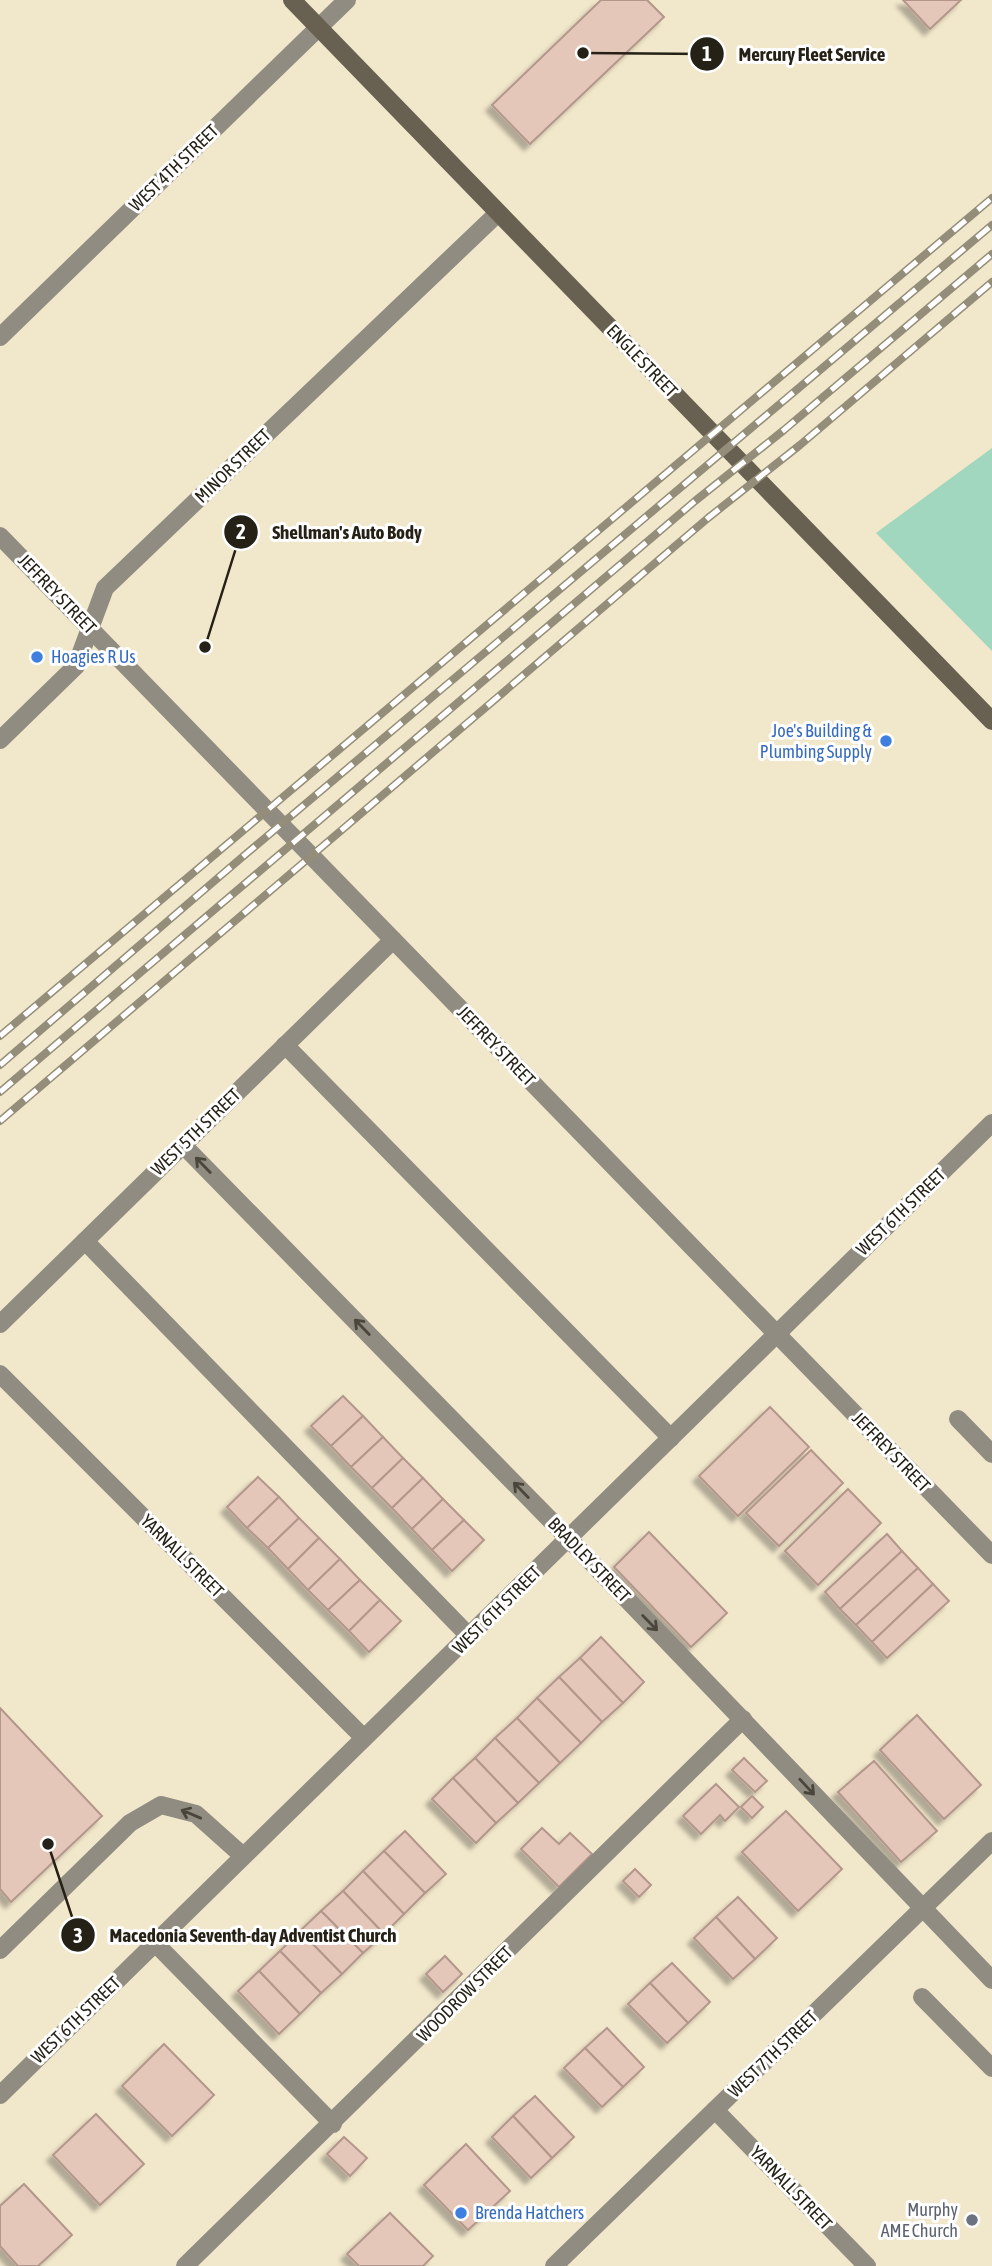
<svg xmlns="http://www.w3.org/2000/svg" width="992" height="2266" font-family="'Asap Condensed',sans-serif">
<defs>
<filter id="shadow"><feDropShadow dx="-6" dy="6" stdDeviation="2" flood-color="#0004"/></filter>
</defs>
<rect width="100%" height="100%" fill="#f1e7cb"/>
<path fill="#a1d7be" d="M992,448V651L876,533Z"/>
<g fill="#e5c7ba" stroke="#b4978b" stroke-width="2" filter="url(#shadow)">
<path d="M601,0H647L664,17L530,144L492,105Z"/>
<path d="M903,0H961L930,29Z"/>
<path d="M343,1396L363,1416L331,1446L311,1426Z"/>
<path d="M770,1407L809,1447L738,1516L699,1476Z"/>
<path d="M363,1416L383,1437L351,1467L331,1446Z"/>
<path d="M383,1437L403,1458L372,1488L351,1467Z"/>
<path d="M811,1450L843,1483L779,1546L746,1513Z"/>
<path d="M403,1458L423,1478L392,1508L372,1488Z"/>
<path d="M258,1477L279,1497L247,1528L227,1507Z"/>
<path d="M423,1478L443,1499L412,1529L392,1508Z"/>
<path d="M848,1489L881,1523L818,1585L785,1551Z"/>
<path d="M279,1497L299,1518L268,1548L247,1528Z"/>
<path d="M443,1499L464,1520L432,1550L412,1529Z"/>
<path d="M299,1518L319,1538L288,1569L268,1548Z"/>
<path d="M464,1520L484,1540L452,1571L432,1550Z"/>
<path d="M649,1532L727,1613L691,1647L614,1567Z"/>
<path d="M887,1534L902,1551L840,1609L825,1592Z"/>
<path d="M319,1538L340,1559L308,1590L288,1569Z"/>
<path d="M902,1551L918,1568L856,1625L840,1609Z"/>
<path d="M340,1559L360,1580L328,1610L308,1590Z"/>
<path d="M918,1568L933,1584L872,1642L856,1625Z"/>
<path d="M360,1580L380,1600L349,1631L328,1610Z"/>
<path d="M933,1584L949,1601L887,1658L872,1642Z"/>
<path d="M380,1600L401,1621L369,1652L349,1631Z"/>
<path d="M601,1637L644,1682L623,1703L580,1658Z"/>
<path d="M580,1658L623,1703L602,1722L559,1677Z"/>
<path d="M559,1677L602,1722L581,1743L537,1698Z"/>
<path d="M537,1698L581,1743L560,1763L517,1718Z"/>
<path d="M0,1708L102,1816L11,1902L0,1889Z"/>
<path d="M917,1715L981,1785L944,1819L880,1750Z"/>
<path d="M517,1718L560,1763L539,1783L495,1738Z"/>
<path d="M495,1738L539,1783L518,1803L475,1758Z"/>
<path d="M475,1758L518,1803L496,1823L453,1778Z"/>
<path d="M744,1758L767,1781L755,1792L732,1770Z"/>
<path d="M874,1761L937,1831L901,1862L838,1792Z"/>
<path d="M453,1778L496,1823L476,1843L432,1799Z"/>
<path d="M716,1784L739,1807L725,1821L720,1815L701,1834L683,1816Z"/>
<path d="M752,1796L763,1807L752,1818L741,1807Z"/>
<path d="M786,1811L842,1869L798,1911L742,1852Z"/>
<path d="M542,1828L559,1844L570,1833L592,1854L559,1887L521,1849Z"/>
<path d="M405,1831L446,1874L425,1893L384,1851Z"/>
<path d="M384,1851L425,1893L404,1914L363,1871Z"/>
<path d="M635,1869L651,1885L639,1897L623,1881Z"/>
<path d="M363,1871L404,1914L384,1934L343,1891Z"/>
<path d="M343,1891L384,1934L363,1953L321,1911Z"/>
<path d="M738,1897L777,1938L755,1959L716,1917Z"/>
<path d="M321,1911L363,1953L342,1974L300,1931Z"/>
<path d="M716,1917L755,1959L733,1979L694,1938Z"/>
<path d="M300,1931L342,1974L321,1993L280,1951Z"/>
<path d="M280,1951L321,1993L300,2014L259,1971Z"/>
<path d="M445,1956L462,1974L443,1992L426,1974Z"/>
<path d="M672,1963L710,2002L688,2023L650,1983Z"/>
<path d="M259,1971L300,2014L279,2034L238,1991Z"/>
<path d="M650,1983L688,2023L667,2043L628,2004Z"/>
<path d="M607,2028L644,2067L623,2087L585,2048Z"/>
<path d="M164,2044L214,2095L172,2136L122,2086Z"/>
<path d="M585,2048L623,2087L602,2107L564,2068Z"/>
<path d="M535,2096L574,2137L552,2158L513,2116Z"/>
<path d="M96,2114L144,2164L100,2205L53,2155Z"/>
<path d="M513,2116L552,2158L531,2178L492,2137Z"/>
<path d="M344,2137L367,2158L350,2176L327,2154Z"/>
<path d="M466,2144L510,2191L468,2230L424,2185Z"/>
<path d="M24,2184L72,2235L38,2266H18L0,2246V2206Z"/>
<path d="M390,2213L433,2256L423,2266H359L347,2254Z"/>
</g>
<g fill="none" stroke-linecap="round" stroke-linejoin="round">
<g stroke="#918c81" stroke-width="18">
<path d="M0,740L76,666L105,588L498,213"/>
<path d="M285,1045L671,1438"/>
<path d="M85,1241L470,1637"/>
<path d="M958,1419L992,1454"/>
<path d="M569,1539L992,1980"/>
<path d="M0,1950L130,1823L161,1805L196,1814L243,1856"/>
<path d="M922,1997L992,2068"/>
</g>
<g stroke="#918c81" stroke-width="18">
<path d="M0,337L347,0"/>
<path d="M0,536L992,1555"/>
<path d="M183,1145L569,1539"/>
<path d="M0,1324L393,940"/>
<path d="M0,1374L364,1738"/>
<path d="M155,1943L333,2124"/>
<path d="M0,2095L992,1123"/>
<path d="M715,2110L867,2266"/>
<path d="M185,2266L743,1719"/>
<path d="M554,2266L992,1841"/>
</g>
<path stroke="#686151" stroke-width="18" d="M292,0L992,721"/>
<defs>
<g id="rail">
<path d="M0,1036L992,198"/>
<path d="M0,1065L240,859L992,225"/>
<path d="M0,1092L695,501L784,430L992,254"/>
<path d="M0,1121L708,518L800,445L992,282"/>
</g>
</defs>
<use href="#rail" stroke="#948d79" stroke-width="8"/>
<use href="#rail" stroke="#fff" stroke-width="5" stroke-dasharray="16" stroke-linecap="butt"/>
</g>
<defs><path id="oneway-shaft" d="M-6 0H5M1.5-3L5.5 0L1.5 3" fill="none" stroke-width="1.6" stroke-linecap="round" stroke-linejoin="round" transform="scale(1.75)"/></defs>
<g stroke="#4b463c">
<use href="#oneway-shaft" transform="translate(203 1165) rotate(-134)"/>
<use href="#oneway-shaft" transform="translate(362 1327) rotate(-134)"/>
<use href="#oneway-shaft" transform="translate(521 1490) rotate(-134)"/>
<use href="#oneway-shaft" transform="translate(650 1623) rotate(46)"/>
<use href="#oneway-shaft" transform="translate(807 1787) rotate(47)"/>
<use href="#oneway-shaft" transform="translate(191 1814) rotate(-157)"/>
</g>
<g fill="#3f7fe0" stroke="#fff" stroke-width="2.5">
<circle cx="37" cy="657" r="7"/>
<circle cx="886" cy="741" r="7"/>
<circle cx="461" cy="2213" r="7"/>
</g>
<circle fill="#6b7280" stroke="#fff" stroke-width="2.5" cx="972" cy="2220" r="7"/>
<g text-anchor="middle" stroke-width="6" stroke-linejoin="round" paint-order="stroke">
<g font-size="18" fill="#252117" stroke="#fff">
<text transform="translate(174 168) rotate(-44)" y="6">WEST 4TH STREET</text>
<text transform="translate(642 361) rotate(46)" y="6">ENGLE STREET</text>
<text transform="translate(233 466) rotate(-44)" y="6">MINOR STREET</text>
<text transform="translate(57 594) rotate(46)" y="6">JEFFREY STREET</text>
<text transform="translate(496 1046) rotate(46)" y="6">JEFFREY STREET</text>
<text transform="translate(196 1132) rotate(-44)" y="6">WEST 5TH STREET</text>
<text transform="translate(901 1212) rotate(-44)" y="6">WEST 6TH STREET</text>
<text transform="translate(891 1452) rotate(46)" y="6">JEFFREY STREET</text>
<text transform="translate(182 1556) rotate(45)" y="6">YARNALL STREET</text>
<text transform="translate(589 1560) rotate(46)" y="6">BRADLEY STREET</text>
<text transform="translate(497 1610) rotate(-45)" y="6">WEST 6TH STREET</text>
<text transform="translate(465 1994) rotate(-45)" y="6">WOODROW STREET</text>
<text transform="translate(76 2020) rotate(-44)" y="6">WEST 6TH STREET</text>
<text transform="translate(773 2054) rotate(-44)" y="6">WEST 7TH STREET</text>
<text transform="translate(791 2188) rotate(46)" y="6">YARNALL STREET</text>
</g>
<g font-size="18" fill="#366cbe" stroke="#fff" text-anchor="start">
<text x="51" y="663">Hoagies R Us</text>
<text x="872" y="737" text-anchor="end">Joe's Building &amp;<tspan x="872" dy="21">Plumbing Supply</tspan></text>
<text x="475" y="2219">Brenda Hatchers</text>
</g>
<g font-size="18" fill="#5b616d" stroke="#fff" text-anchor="end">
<text x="958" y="2216">Murphy<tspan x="958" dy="21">AME Church</tspan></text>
</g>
</g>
<path fill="none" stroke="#252117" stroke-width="2.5" d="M583 53L707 54M205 647L241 532M48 1844L78 1935"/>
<g fill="#252117" stroke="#fff" stroke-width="2.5">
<circle cx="583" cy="53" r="7"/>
<circle cx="205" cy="647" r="7"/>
<circle cx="48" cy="1844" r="7"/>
<circle cx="707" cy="54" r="18"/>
<circle cx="241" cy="532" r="18"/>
<circle cx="78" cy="1935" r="18"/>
</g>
<g font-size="21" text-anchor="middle" font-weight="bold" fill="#fff">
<text x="707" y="61">1</text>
<text x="241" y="539">2</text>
<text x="78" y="1943">3</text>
</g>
<g font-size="19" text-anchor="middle" font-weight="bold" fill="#252117" stroke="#fff" stroke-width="6" stroke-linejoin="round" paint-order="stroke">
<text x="812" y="61">Mercury Fleet Service</text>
<text x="347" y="539">Shellman's Auto Body</text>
<text x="253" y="1942">Macedonia Seventh-day Adventist Church</text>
</g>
</svg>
